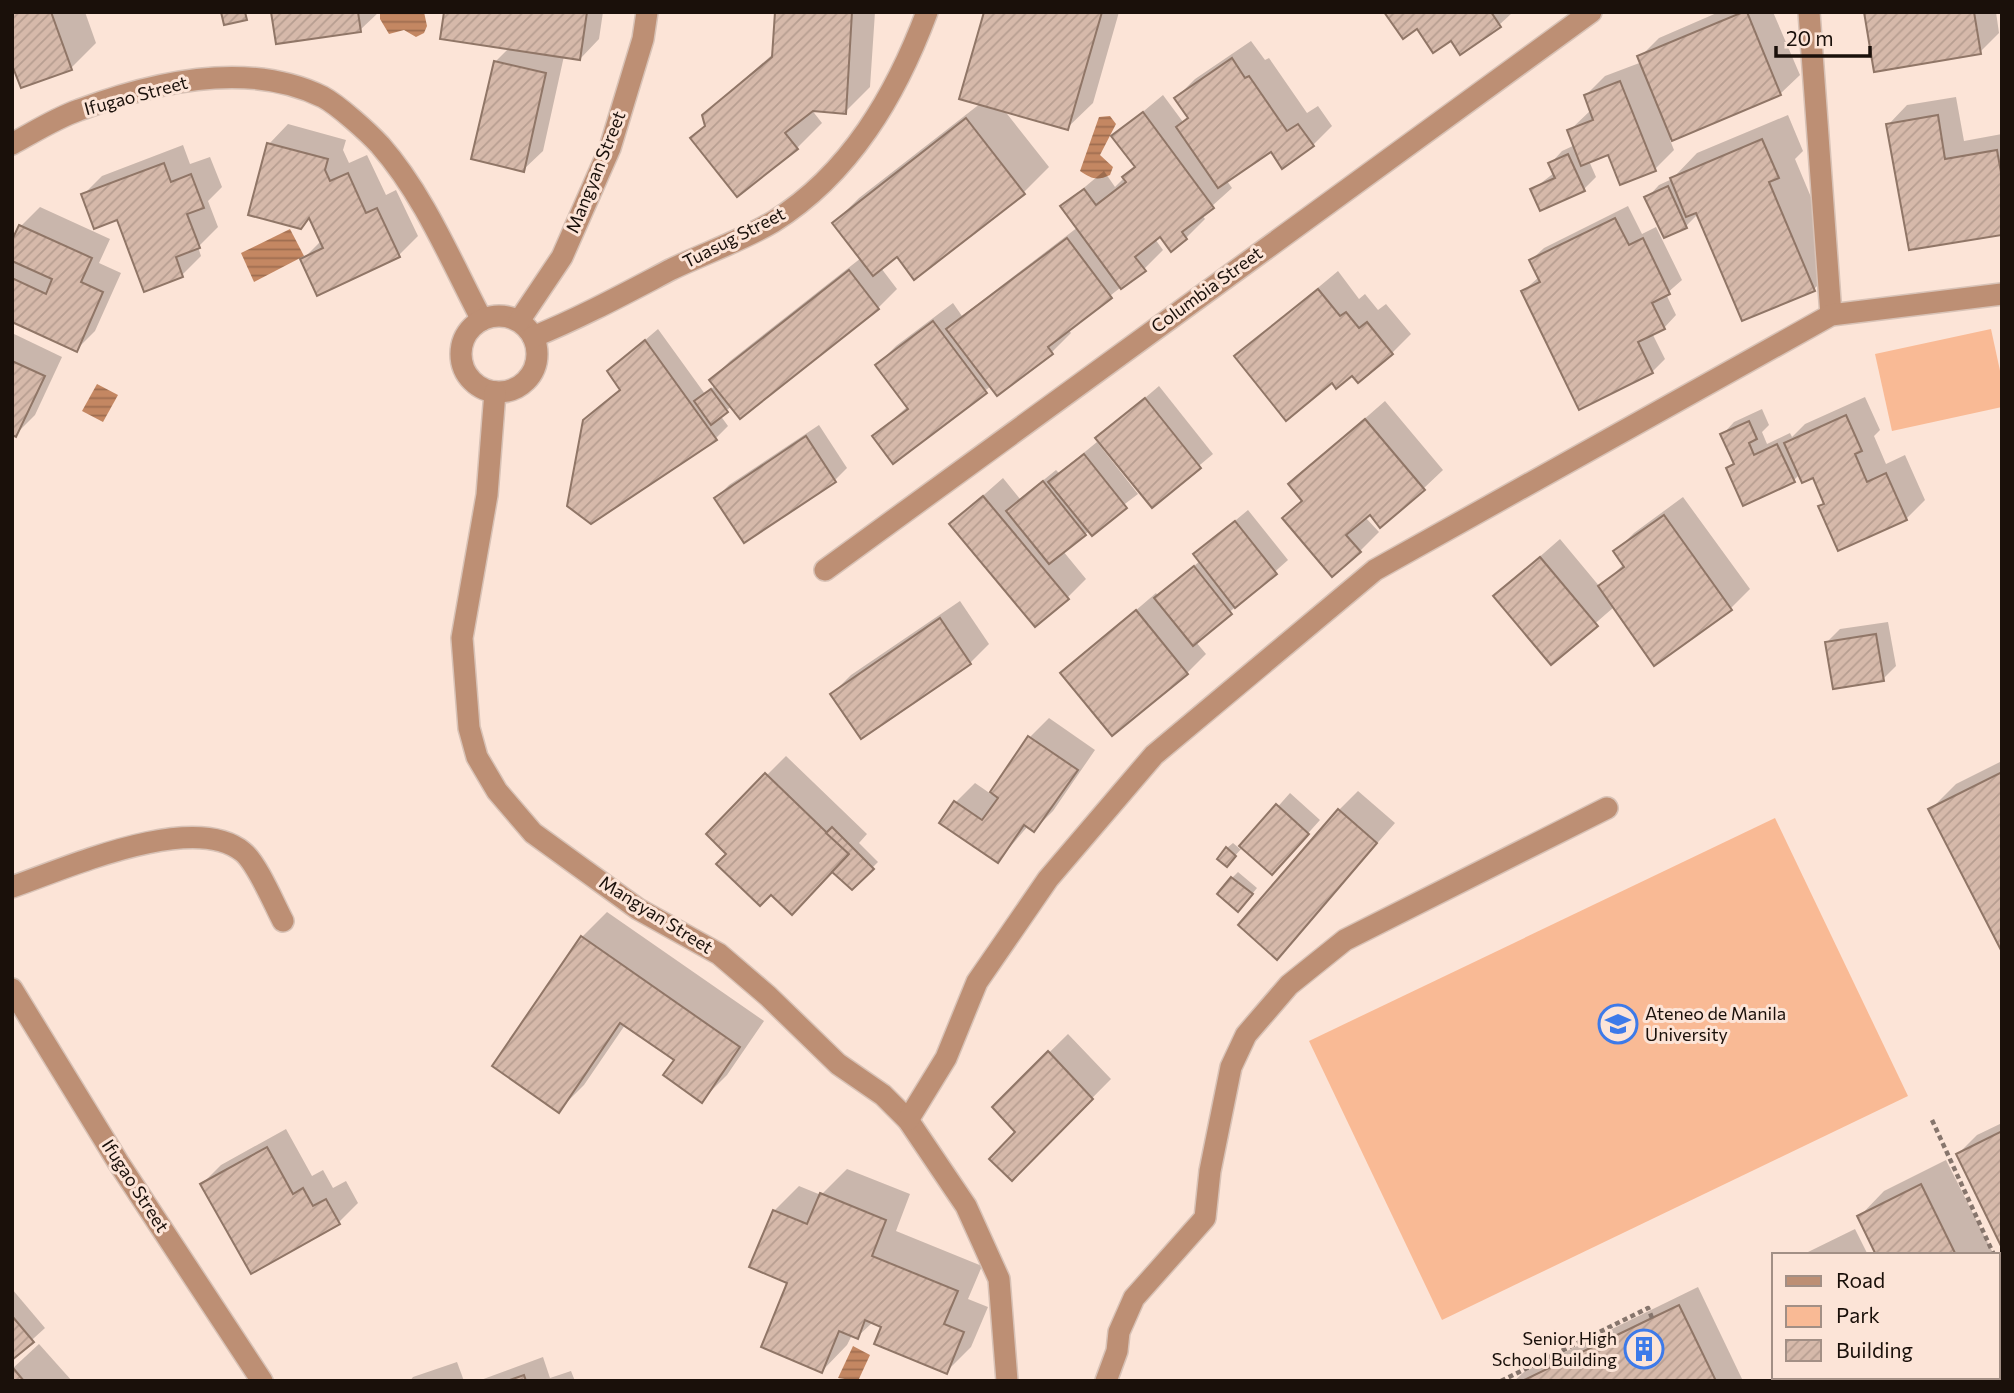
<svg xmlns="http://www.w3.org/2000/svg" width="2014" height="1393" font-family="Commissioner,sans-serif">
<defs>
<pattern id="water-rules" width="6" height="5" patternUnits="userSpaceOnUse" patternTransform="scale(1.75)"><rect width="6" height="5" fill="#c48762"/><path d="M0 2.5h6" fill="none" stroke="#9e6d4f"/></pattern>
<pattern id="building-hatch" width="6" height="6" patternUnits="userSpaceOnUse" patternTransform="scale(1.75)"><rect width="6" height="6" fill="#d6b9aa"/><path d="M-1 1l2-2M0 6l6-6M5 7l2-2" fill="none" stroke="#b79e91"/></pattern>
</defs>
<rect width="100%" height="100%" fill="#fce4d7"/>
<g fill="#f9ba95">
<path d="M1991,329L2002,380V407L1892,431L1875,354Z"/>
<path d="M1775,818L1908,1096L1442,1320L1309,1041Z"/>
</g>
<g fill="url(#water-rules)">
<path d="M380,12H424L427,26L424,33L416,37L404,30L389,34L380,19Z"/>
<path d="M1110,116L1116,124L1100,155L1113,167L1110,175C1097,181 1092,179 1080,171L1099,117Z"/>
<path d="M290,229L304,256L254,282L241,253Z"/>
<path d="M97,384L118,395L103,422L82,411Z"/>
<path d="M853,1346L870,1355L858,1381L838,1378Z"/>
</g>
<g fill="#0003">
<path d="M12,12H85L96,43L71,68Z"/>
<path d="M273,12H379L360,30Z"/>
<path d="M446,12H603L599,39L580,59L564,56L543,151L523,170L496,61L509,48Z"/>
<path d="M777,12H875L870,87L845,112L811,109L822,123L797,148L693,138L706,124L704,115L774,53Z"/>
<path d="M986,12H1119L1093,103L1067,128L1004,110L1049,167L1024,192L915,278L897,255L881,268L897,289L878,308L740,417L732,406L720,415L728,426L715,439L609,371L658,329L705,394L716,385L711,380L730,361L861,258L834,223L859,198L981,103Z"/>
<path d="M1386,12H1512V13L1499,25L1451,39Z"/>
<path d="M1719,12H1773L1800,75L1780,94L1670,140L1674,150L1655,169L1609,153L1589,161L1596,177L1584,189L1532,190L1554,173L1550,164L1562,151L1575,145L1569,131L1591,110L1586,95L1605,76L1642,62L1640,57L1659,38Z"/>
<path d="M1866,12H1996L1999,33L1980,52Z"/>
<path d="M1251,41L1265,60L1269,58L1307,113L1318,106L1332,126L1313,145L1272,150L1227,181L1232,188L1202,215L1205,219L1186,238L1161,235L1155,239L1163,250L1144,269L1068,329L1071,333L1052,352L997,394L991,386L893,462L874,436L908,406L877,365L896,346L953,303L962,316L1078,227L1062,206L1104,171L1115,187L1136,166L1114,136L1163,95L1183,122L1189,116L1176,98L1195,79Z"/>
<path d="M1956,97L1964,141L2002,134V233L1888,125L1907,105Z"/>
<path d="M1788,115L1803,151L1795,159L1839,264L1814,289L1698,214L1686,226L1665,236L1647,198L1659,185L1672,179L1697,153Z"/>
<path d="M288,124L346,140L343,150L349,163L367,155L386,195L396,190L418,236L399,255L302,260L322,240L310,217L301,227L269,144Z"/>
<path d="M183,145L190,164L210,157L222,187L208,201L218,227L198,247L201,256L182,275L118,218L83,195L102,176Z"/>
<path d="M1628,206L1642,234L1656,227L1682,280L1666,294L1676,315L1664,328L1652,333L1665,359L1652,372L1523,291L1539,277L1531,260L1544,248Z"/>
<path d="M40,207L110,239L99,263L121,273L95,331L76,350L12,320V244L21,226Z"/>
<path d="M1338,271L1359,299L1365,294L1378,310L1386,304L1411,334L1392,353L1332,381L1236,356Z"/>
<path d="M12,333L62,357L35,415L16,434L12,433Z"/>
<path d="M1159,386L1213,454L1152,505L1098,438Z"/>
<path d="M1865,397L1880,430L1874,436L1886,464L1905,455L1925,500L1906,519L1820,507L1825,502L1814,476L1800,474L1794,480L1728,468L1735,462L1722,435L1734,422L1762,409L1769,425L1762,432L1767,444L1790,433L1792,437L1805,424Z"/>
<path d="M1385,401L1443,470L1424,488L1365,517L1379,532L1360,551L1284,518L1303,499L1290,484Z"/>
<path d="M819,425L847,468L835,480L745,541L716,498L729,485Z"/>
<path d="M1097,442L1138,494L1063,551L1086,579L1067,598L951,524L1003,478L1020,499L1056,470L1059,473Z"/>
<path d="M1683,497L1750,589L1731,608L1614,607L1551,662L1495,596L1560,539L1600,587L1624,564L1615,552L1634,533Z"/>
<path d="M1248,510L1288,560L1196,642L1206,654L1187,673H1063L1156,593L1158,596L1200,561L1195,554Z"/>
<path d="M960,601L989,644L970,663L832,694L851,675Z"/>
<path d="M1888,622L1896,666L1883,679L1827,642L1840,629Z"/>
<path d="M1049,718L1095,750L1053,811L1034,830L1028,826L998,861L956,802L975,783L991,794L1030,737Z"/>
<path d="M786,756L867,834L859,843L878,862L852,888L833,870L771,893L708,834Z"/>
<path d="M2002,761V948L1931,809L1956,784Z"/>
<path d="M1358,791L1395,823L1277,957L1339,810Z"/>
<path d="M1290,793L1320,820L1284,860L1243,847L1232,859L1227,848L1233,843L1240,849Z"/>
<path d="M1238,872L1257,888L1244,904L1232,878Z"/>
<path d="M607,912L764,1021L727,1075L702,1100L676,1060L625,1025L584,1085L559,1110L582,937Z"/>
<path d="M1068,1034L1111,1079L1012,1179L1018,1132L994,1107Z"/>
<path d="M2002,1123V1244L1958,1154L1977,1135Z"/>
<path d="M286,1129L312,1176L323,1170L333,1188L346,1181L358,1203L339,1222L251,1272L202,1184L221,1165Z"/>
<path d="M1946,1160L1994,1255H1878L1859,1217L1884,1191Z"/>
<path d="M847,1169L910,1194L896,1231L982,1266L968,1299L988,1307L971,1347L946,1372L873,1322L857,1337L852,1335L847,1345L822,1371L790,1282L774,1211L799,1186L821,1195Z"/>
<path d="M1855,1229L1868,1255H1805L1808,1252Z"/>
<path d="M1998,1264L2002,1271V1381L1998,1377Z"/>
<path d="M1698,1287L1743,1381H1514L1524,1372Z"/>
<path d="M12,1289L45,1328L12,1358Z"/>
<path d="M39,1344L72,1381H12V1369Z"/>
<path d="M543,1357L550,1378L571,1371L575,1381H478Z"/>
<path d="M457,1362L464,1381H410L413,1377Z"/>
<path d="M1833,1377H1930L1931,1381H1834Z"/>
</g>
<g fill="url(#building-hatch)" stroke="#907667" stroke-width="2">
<path d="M12,12H51L72,70L21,88L12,65Z"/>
<path d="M221,12H245L247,20L224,25Z"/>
<path d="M271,12H358L361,32L276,44Z"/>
<path d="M444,12H587L580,60L440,39Z"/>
<path d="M775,12H852L846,114L813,111L785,133L798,149L737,197L690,138L705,126L702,115L772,57Z"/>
<path d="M984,12H1102L1068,130L959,99Z"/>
<path d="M1384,12H1491L1501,27L1460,55L1451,41L1433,53L1417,29L1403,39Z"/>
<path d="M1743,12H1747L1781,95L1672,141L1637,56Z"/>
<path d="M1864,12H1974L1981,54L1874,72Z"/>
<path d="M1232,58L1245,78L1249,76L1287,131L1298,124L1314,146L1282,169L1271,152L1218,188L1176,127L1188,118L1174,98Z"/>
<path d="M494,61L546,73L524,172L471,159Z"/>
<path d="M1620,81L1656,171L1620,185L1608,155L1581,166L1567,130L1593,120L1584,95Z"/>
<path d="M1143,112L1214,208L1182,232L1187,239L1171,252L1160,237L1135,257L1146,271L1121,289L1060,206L1084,189L1096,205L1126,182L1122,177L1135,167L1111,136Z"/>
<path d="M1938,115L1945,159L1997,150L2002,178V235L1909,250L1886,124Z"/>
<path d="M966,118L1025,194L914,280L897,257L873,276L832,223Z"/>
<path d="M1762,139L1779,178L1769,182L1815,291L1742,321L1696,213L1686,217L1670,178Z"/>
<path d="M267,143L328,159L325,170L330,181L348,173L366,213L377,208L400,257L317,296L300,259L323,248L309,218L301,229L248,215Z"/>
<path d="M1568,154L1585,191L1540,211L1530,189L1555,178L1548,163Z"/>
<path d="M164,163L171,182L191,174L204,208L187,214L200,248L176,257L183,277L144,292L117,220L94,229L81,194Z"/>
<path d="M1668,186L1687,228L1664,238L1644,197Z"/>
<path d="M1615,218L1629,245L1643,238L1670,294L1652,303L1665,329L1638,342L1653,373L1579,410L1521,291L1540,282L1529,260Z"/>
<path d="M19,225L92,258L81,282L103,292L77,352L12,322V278L46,294L52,279L12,261V240Z"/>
<path d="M1067,238L1112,298L1048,347L1053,354L997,396L946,329Z"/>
<path d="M849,270L879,309L740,419L709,380Z"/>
<path d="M1318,289L1340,316L1346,312L1359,328L1367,322L1393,354L1358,383L1352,376L1336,389L1332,383L1286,421L1234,356Z"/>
<path d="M933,321L987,393L893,464L872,436L908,409L875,365Z"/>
<path d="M645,340L717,440L591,524L567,506L583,420L620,390L607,371Z"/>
<path d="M12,361L45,376L16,437L12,435Z"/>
<path d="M711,389L728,412L711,425L694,401Z"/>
<path d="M1145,398L1201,468L1152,508L1095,438Z"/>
<path d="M1846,415L1862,451L1855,454L1867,482L1886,473L1907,520L1838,551L1818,506L1824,504L1813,478L1802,483L1784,443Z"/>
<path d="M1365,419L1425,490L1380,528L1370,515L1346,535L1361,552L1332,577L1282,518L1302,501L1288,484Z"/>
<path d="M1749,421L1757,439L1749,443L1754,455L1777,444L1795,482L1743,506L1726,468L1734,464L1720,434Z"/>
<path d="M806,436L836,482L744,543L714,498Z"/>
<path d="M1084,454L1127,508L1092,536L1048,482Z"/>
<path d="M1043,481L1086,535L1049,564L1006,511Z"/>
<path d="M983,496L1069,599L1035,627L949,524Z"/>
<path d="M1664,515L1732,610L1654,666L1598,586L1624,567L1613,551Z"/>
<path d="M1235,521L1277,574L1235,608L1193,554Z"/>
<path d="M1540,557L1598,626L1551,665L1493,596Z"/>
<path d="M1194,566L1232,614L1193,646L1154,598Z"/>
<path d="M1136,610L1188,674L1112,736L1060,673Z"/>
<path d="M940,618L971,664L861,739L830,694Z"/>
<path d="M1876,634L1884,681L1833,689L1825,642Z"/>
<path d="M1028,736L1078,770L1034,832L1024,825L998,863L939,823L954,801L982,820L998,798L990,792Z"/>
<path d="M2002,772V952L1928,809Z"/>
<path d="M765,773L849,854L792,915L771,895L760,906L716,864L726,854L706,834Z"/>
<path d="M1276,804L1309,834L1272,875L1239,846Z"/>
<path d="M1338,809L1377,843L1277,960L1238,925Z"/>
<path d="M832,827L874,869L852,890L832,872L849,854L826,833Z"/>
<path d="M1226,847L1236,856L1227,867L1217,859Z"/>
<path d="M1231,877L1253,894L1238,912L1217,894Z"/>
<path d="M581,936L740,1047L702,1103L663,1075L674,1060L620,1023L559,1113L492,1066Z"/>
<path d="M1048,1051L1093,1099L1012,1181L989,1159L1015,1132L992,1107Z"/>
<path d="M2002,1131V1248L1956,1154Z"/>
<path d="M267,1147L293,1194L303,1188L313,1206L326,1199L340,1224L251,1274L200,1184Z"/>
<path d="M1921,1184L1956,1255H1876L1857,1216Z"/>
<path d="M820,1193L886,1220L872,1256L958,1291L944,1324L964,1332L947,1374L874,1344L881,1327L865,1320L858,1339L839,1331L822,1373L761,1347L787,1283L749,1267L773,1210L807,1224Z"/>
<path d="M1679,1305L1716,1381H1522L1652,1318Z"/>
<path d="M12,1316L34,1342L12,1360Z"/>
<path d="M1998,1339L2002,1346V1381H1940L1938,1377H1998Z"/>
<path d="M13,1368L24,1381H12Z"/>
<path d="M524,1375L526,1381H507Z"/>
<path d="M1831,1377H1892L1894,1381H1833Z"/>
</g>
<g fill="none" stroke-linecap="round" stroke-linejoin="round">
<defs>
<g id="minor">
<path d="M1809,12L1831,315"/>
<path d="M12,144C34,132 56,118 79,110C153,82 248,60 323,97C338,105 368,132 380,145C424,195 451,261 482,320"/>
<circle cx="499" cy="354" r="38"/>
<path d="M519,321L562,257L610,148L643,39L647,12"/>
<path d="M533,337C582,317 626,293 672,269C705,253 741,241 773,222C850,174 896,95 927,12"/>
<path d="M495,392L487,495L462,638L469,728L477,757L497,791L533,833L638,909L719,954L768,996L838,1064L883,1095L908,1120L966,1206L999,1279L1007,1381"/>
<path d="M825,570L1591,12"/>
<path d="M12,887C67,868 193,811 243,852C257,863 274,904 283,921"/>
<path d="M12,989L118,1162L262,1381"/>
<path d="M908,1120L946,1058L977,982L1048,879L1154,755L1375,570L1831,315L2002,294"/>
<path d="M1106,1381L1117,1351L1119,1332L1134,1298L1205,1218L1210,1171L1231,1067L1246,1035L1289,985L1345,940L1607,808"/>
</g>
</defs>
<use href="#minor" stroke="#d8c2b6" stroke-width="24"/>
<g stroke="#86756c" stroke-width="4.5" stroke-dasharray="5 3.5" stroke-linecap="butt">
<path d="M1932,1120L1994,1255"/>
<path d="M1998,1263L2002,1271"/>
<path d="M1501,1381L1648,1308L1652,1318"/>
</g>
<use href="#minor" stroke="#bd8f74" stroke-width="21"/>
</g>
<defs>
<symbol id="university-ring" viewBox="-11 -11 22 22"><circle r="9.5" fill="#fce4d7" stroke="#3d7ae9" stroke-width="1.5"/><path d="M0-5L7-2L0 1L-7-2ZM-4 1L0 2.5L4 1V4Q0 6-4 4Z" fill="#3d7ae9"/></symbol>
<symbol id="building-ring" viewBox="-11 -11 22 22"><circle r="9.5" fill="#fce4d7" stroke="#3d7ae9" stroke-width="1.5"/><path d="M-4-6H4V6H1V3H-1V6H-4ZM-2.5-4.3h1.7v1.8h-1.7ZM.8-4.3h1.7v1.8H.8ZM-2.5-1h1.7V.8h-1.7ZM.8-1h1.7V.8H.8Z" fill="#3d7ae9"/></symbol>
</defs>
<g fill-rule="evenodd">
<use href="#university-ring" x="1596" y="1002" width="44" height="44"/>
<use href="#building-ring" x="1622" y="1327" width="44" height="44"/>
</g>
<g text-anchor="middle" stroke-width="6" stroke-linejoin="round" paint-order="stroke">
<g font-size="18" fill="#1a100a" stroke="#fce4d7">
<text transform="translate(136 96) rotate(-15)" y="6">Ifugao Street</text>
<text transform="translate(596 172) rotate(-68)" y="6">Mangyan Street</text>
<text transform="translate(734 238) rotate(-27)" y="6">Tuasug Street</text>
<text transform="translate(1207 290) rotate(-36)" y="6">Columbia Street</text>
<text transform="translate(656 915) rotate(32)" y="6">Mangyan Street</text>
<text transform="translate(135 1186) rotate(57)" y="6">Ifugao Street</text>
</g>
<g font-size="18" fill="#1a100a" stroke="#fce4d7" text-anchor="start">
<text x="1645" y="1020">Ateneo de Manila<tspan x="1645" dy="21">University</tspan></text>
<text x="1617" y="1345" text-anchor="end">Senior High<tspan x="1617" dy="21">School Building</tspan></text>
</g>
</g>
<rect width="2014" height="1393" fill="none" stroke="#1a100a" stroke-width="28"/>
<rect x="1772" y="1253" width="228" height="126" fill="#fce4d7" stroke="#a28f85" stroke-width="2"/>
<rect x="1786" y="1276" width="35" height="10" fill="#bd8f74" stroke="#a28f85" stroke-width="2"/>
<text x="1836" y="1288" font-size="21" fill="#1a100a">Road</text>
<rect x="1786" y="1306" width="35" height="21" fill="#f9ba95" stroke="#a28f85" stroke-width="2"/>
<text x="1836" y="1323" font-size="21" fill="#1a100a">Park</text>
<rect x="1786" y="1340" width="35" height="21" fill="url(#building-hatch)" stroke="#a28f85" stroke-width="2"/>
<text x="1836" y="1358" font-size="21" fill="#1a100a">Building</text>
<path d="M1776 46v10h94v-10" fill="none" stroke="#1a100a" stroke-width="3.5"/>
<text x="1786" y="46" font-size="21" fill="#1a100a" stroke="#fce4d7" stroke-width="5" paint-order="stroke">20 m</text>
</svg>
